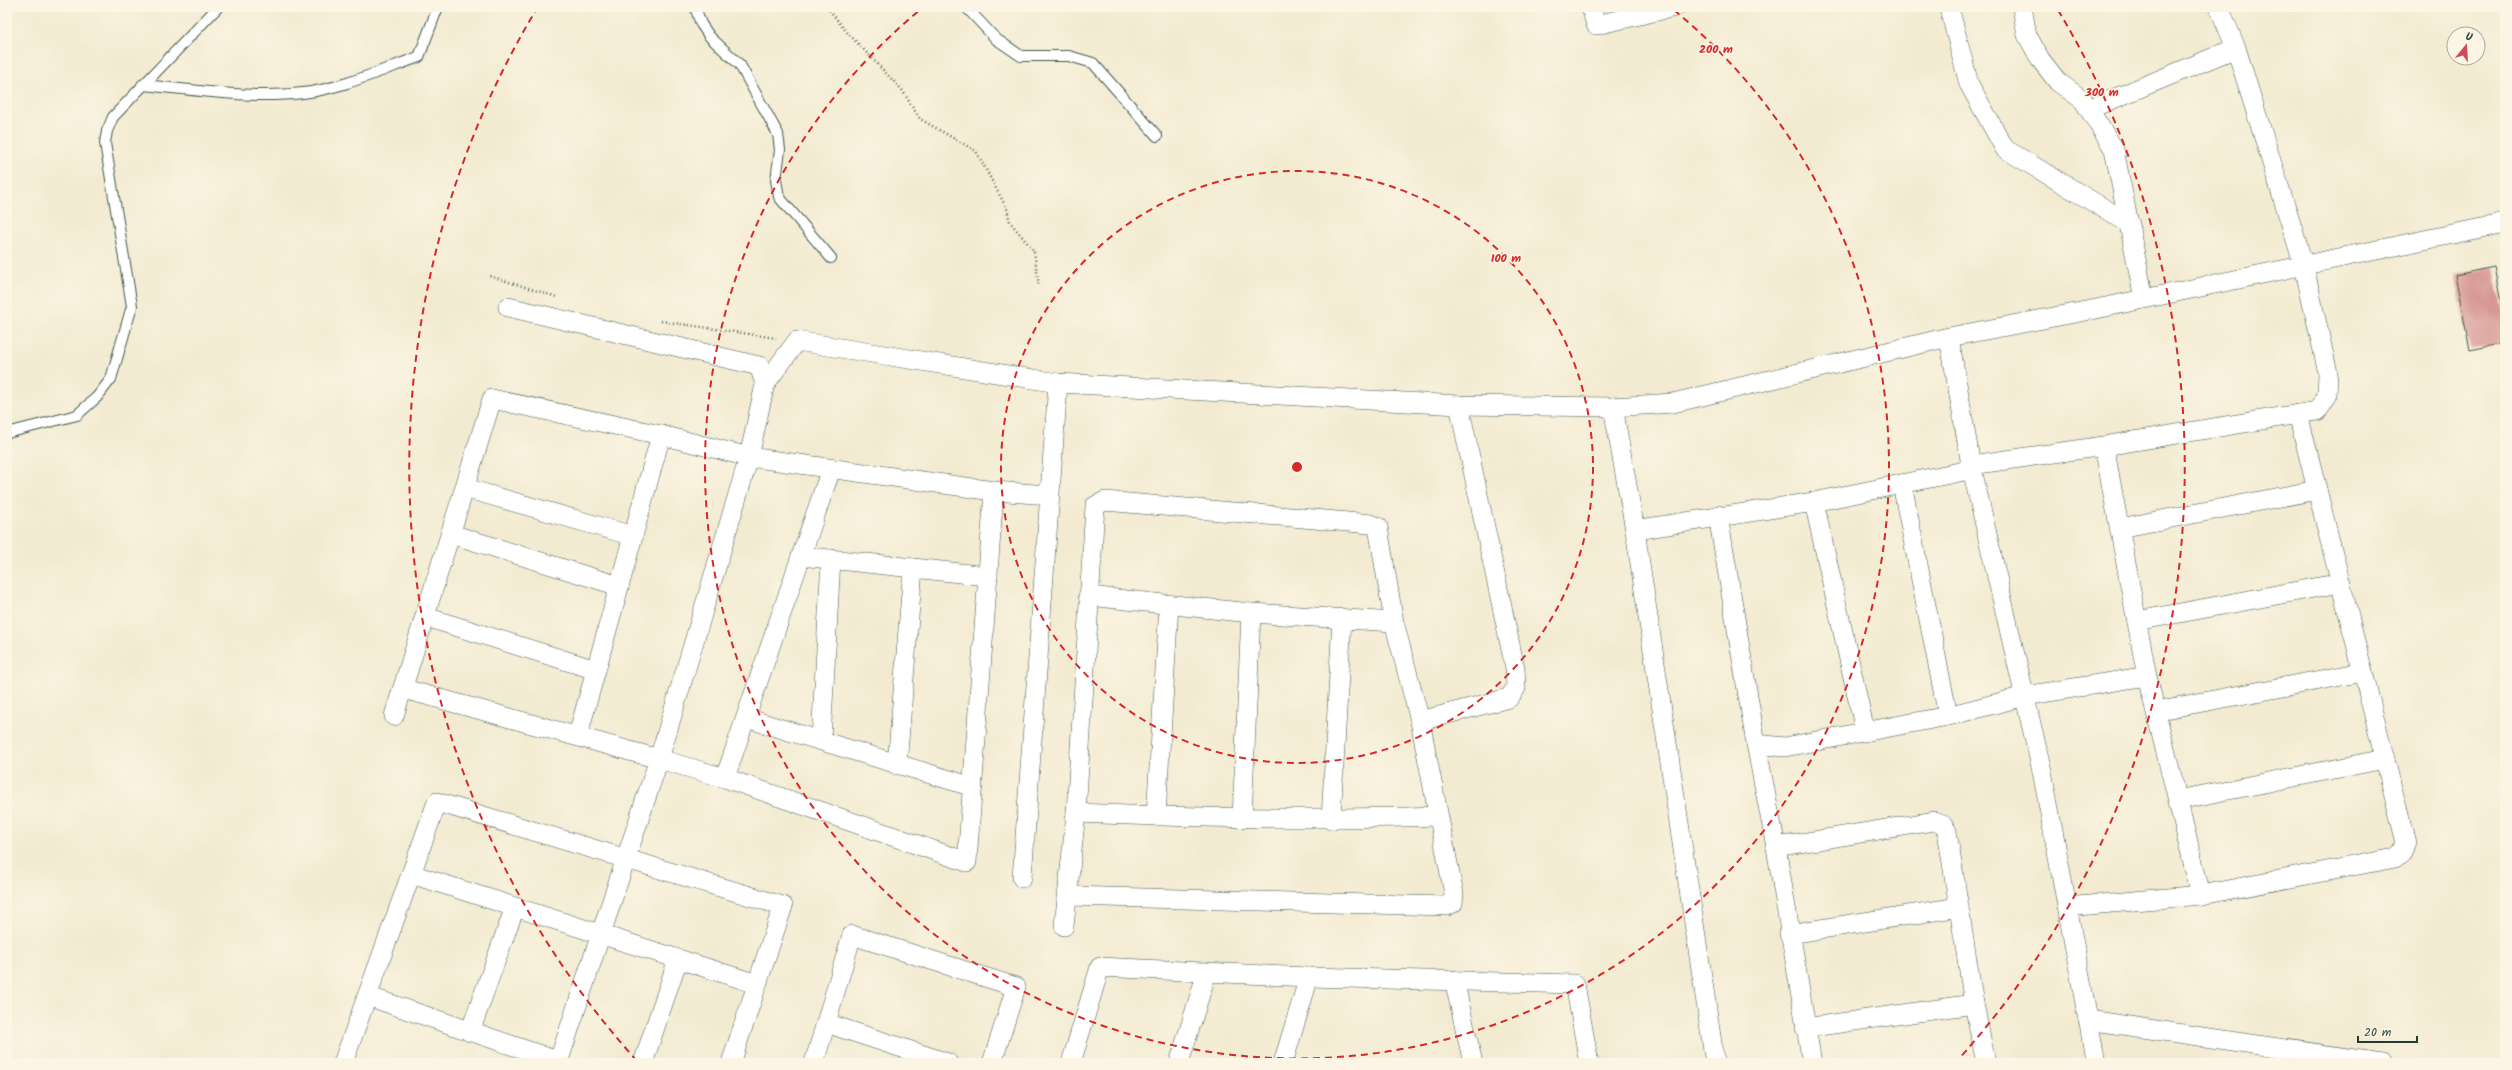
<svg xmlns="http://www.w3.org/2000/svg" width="2512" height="1070" font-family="Kalam,sans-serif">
<rect width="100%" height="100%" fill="#fcf5e5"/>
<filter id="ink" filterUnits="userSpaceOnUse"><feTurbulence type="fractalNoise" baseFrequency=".025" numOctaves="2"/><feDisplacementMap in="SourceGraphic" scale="8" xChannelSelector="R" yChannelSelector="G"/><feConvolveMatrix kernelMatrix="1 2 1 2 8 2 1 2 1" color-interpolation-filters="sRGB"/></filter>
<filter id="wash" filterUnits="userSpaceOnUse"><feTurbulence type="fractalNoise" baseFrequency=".012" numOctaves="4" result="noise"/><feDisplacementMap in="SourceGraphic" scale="16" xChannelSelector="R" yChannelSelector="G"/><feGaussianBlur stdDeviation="0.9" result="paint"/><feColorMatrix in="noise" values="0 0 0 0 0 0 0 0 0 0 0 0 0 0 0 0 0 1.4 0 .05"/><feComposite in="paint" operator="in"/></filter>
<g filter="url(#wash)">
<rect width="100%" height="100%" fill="#f3ebd1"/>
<g id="blocks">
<path fill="#d79793" d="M2494,267L2505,323V343L2470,350L2455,275Z"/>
</g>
</g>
<g filter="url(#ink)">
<use href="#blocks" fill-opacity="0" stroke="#3f574c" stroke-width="1"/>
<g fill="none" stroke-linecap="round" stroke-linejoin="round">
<defs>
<g id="lane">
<path d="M695,7L701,24L710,37L740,65L778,134L780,150L776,180L779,197L831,258"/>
<path d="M966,7L996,39L1021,56H1069L1093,63L1157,136"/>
<path d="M142,85C195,90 250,99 303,93C343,88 382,70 419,57L438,7"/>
<path d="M7,433L77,415L97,397L111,379L132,306L105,143L107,131L113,117L218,7"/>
</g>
<g id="street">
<path d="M1591,7L1596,25L1675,7"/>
<path d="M1949,7L1969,84L2005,149L2130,224"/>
<path d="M2022,7L2027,35L2040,59L2058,82L2083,100L2114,149L2144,299"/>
<path d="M2089,109L2236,48"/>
<path d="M1949,337L1971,465L2042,771L2096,1063"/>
<path d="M765,384L797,341L1058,383L1459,405L1613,407L1673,403L1949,337L2101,308L2505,223"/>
<path d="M1613,407L1635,530L1814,502L1964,471L1971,465L2104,446L2317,411L2327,396L2328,373L2304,266L2236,48L2219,7"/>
<path d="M2104,446L2147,676L2201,895"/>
<path d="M1902,484L1948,716"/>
<path d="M465,488L633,536"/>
<path d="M1814,502L1865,731"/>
<path d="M1718,515L1756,744L1776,847L1812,1063"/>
<path d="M2120,528L2317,490"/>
<path d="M1635,530L1715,1063"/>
<path d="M451,534L619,586"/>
<path d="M801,556L988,576"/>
<path d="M1088,596L1251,613L1394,622"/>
<path d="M426,617L596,670"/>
<path d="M2137,621L2341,583"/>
<path d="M404,689L659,759L749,457L994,491L1049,495"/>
<path d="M2155,711L2363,672"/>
<path d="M394,716L492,399L661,435L749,457L765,384L759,366L508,307"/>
<path d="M746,718L973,787"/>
<path d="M1420,721L1509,698L1516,688L1515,668L1459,405"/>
<path d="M578,735L661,435"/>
<path d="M821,740L831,559"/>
<path d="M1756,744L1785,747L1948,716L2025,696L2147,676"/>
<path d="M897,765L913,568"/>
<path d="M725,778L967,862L994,491"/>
<path d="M2178,800L2385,759"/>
<path d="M1076,813C1197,818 1317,820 1438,816"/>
<path d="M1156,816L1169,605"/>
<path d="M1242,819L1251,613"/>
<path d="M1331,820L1342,618"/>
<path d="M1776,847L1934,821L1942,824L1947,831L1974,1004L1986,1063"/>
<path d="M411,874L757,984"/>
<path d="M1022,878L1058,383"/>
<path d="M2067,907L2201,895L2395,858L2402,852L2406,843L2298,414"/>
<path d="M1064,926L1076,813L1095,506L1105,501L1371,524L1378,527L1394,622L1420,721L1454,894L1453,903L1447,906L1068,896"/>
<path d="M1789,934L1959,907"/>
<path d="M1454,980L1473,1063"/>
<path d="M367,996L558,1061"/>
<path d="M2088,1020L2382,1063"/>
<path d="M826,1023L948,1063"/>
<path d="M1805,1028L1974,1004"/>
<path d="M470,1032L515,907"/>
<path d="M343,1063L437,802L783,906L731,1063"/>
<path d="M558,1063L659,759L725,778L831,469"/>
<path d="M643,1063L678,959"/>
<path d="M814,1063L852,935L1016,987L992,1063"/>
<path d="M1071,1063L1100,967L1309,977L1575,984L1589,1063"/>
<path d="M1179,1063L1207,972"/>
<path d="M1283,1063L1309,977"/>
</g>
</defs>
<use href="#lane" stroke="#3f574c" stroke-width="12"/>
<use href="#street" stroke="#3f574c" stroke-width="20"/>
<g stroke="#3f574c" stroke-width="2.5" stroke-dasharray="1 3" stroke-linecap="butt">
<path d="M827,7L845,30L902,90L920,119L976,151L1007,209L1010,222L1034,251L1039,286"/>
<path d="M490,276L557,297"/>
<path d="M661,321L776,338"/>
</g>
<use href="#lane" stroke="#fff" stroke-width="10"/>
<use href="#street" stroke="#fff" stroke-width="19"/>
</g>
</g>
<g fill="none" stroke="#d62828" stroke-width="2" stroke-dasharray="7 5">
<circle cx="1297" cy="467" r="296"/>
<path d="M1674 10A592 592 0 1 1 920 10"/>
<path d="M637 1061A888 888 0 0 1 536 10M2058 10A888 888 0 0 1 1957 1061"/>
</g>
<circle cx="1297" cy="467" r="6" fill="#d62828" stroke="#fcf5e5" stroke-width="2"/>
<g font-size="12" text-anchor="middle" font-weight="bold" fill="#d62828" stroke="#fcf5e5" stroke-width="3.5" stroke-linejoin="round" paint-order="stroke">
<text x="1716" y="53">200 m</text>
<text x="2102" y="96">300 m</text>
<text x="1506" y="262">100 m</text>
</g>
<rect width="2512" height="1070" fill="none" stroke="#fcf5e5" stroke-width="24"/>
<g transform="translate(2466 46) rotate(18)"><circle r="19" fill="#fcf5e5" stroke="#a4ab9e"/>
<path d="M0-3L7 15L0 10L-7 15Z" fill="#d1495b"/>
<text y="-6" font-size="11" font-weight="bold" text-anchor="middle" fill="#1f3d34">U</text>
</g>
<path d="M2358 1036v6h59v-6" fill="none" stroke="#1f3d34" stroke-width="2"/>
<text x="2364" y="1036" font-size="12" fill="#1f3d34" stroke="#fcf5e5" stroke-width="3" paint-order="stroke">20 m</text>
</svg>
